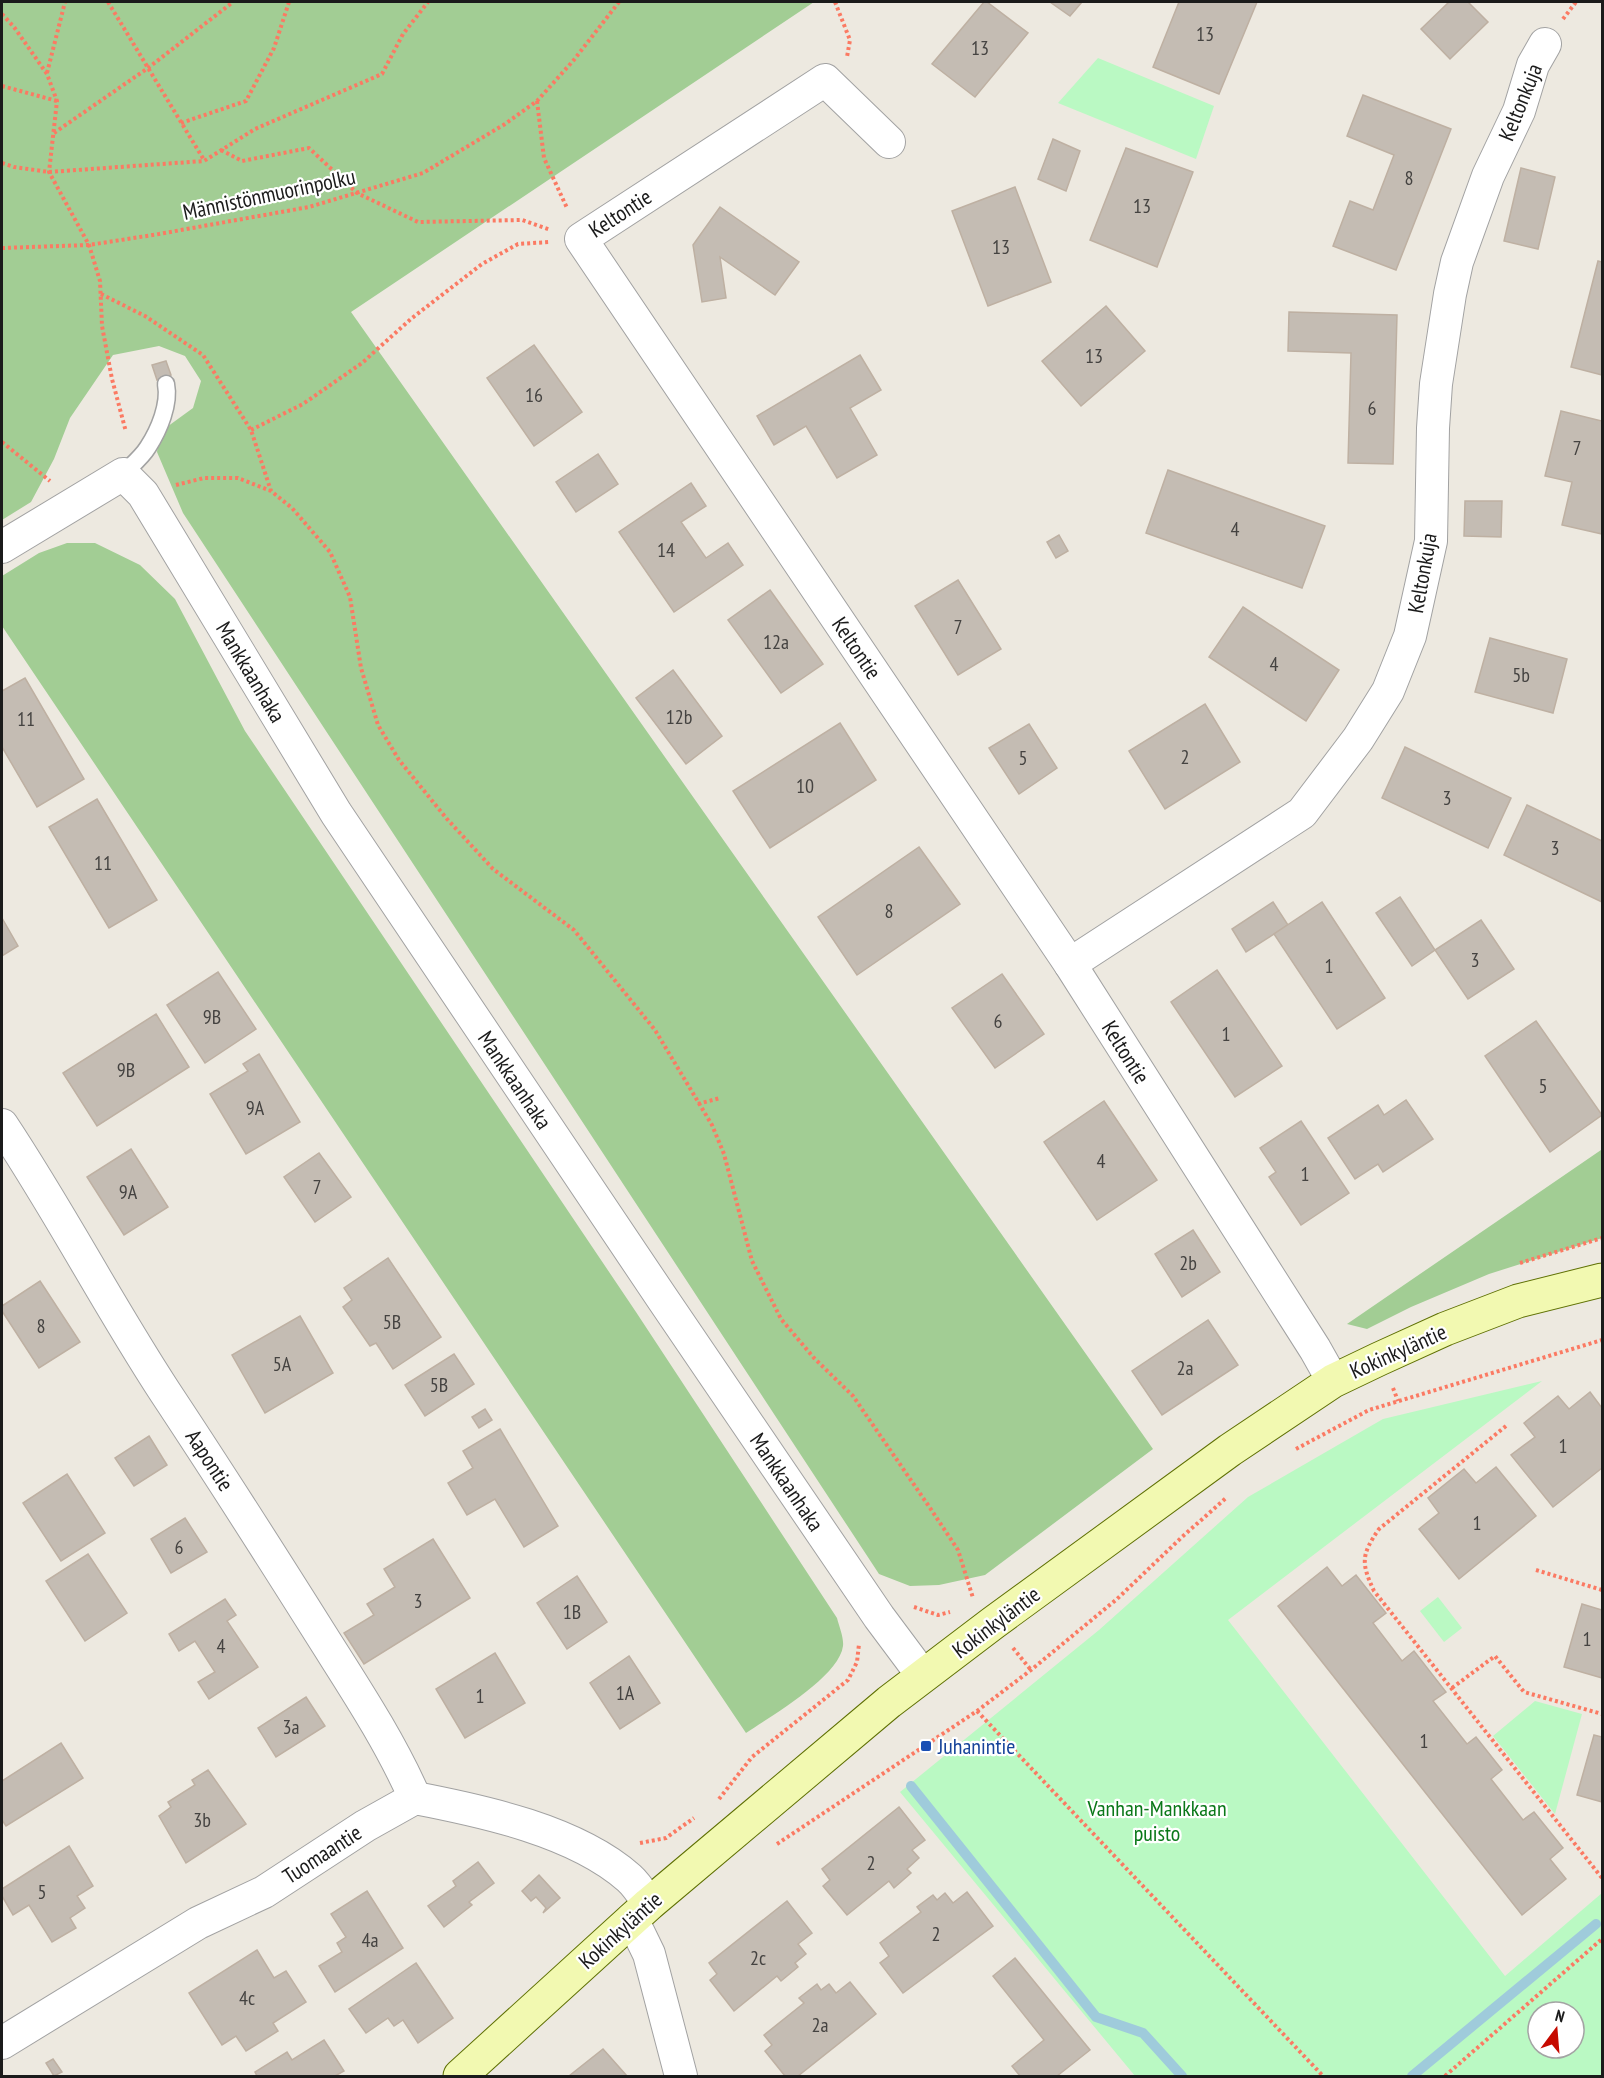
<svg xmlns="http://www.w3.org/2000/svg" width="1604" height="2078" font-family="'PT Sans Narrow',sans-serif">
<rect width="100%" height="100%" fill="#ede9e0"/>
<g fill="#a2cd94">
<path d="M2,2H814L351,312L1153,1449L985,1575L939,1585L910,1586L879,1574L183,513L157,452L160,432L193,408L201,381L185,356L159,346L113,355L70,418L54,459L31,502L2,520Z"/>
<path d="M67,543H95L140,565L175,599L245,731L636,1312L837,1618C839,1626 844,1638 843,1646C839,1677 771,1716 746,1733L2,626V576L39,553Z"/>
<path d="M1601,1150L1602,1153V1238L1489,1274L1411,1307L1367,1329L1347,1324Z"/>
</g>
<g fill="#baf9c3" fill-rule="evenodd">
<path d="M1098,58L1214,106L1196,159L1058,103Z"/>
<path d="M1542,1381L1228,1620L1505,1976L1602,1893V2076H1135L900,1792L1099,1630L1248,1497L1383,1419ZM1538,2012H1574V2048H1538Z"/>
<path d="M1438,1597L1462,1628L1444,1642L1420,1611Z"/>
<path d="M1535,1701L1582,1714L1555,1814L1493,1736Z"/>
</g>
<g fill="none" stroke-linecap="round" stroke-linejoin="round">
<g stroke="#9fcbdb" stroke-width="10">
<path d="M911,1786L1096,2017L1143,2033L1182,2076"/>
<path d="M1412,2076L1596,1924"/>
</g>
</g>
<g fill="#c4bcb3" stroke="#beb0a2" stroke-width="1.5">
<path d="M984,2H987L1028,33L975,97L932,64Z"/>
<path d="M1050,2H1082L1070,16Z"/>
<path d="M1179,2H1257L1219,94L1153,67Z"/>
<path d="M1449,2H1468L1488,22L1450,59L1421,29Z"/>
<path d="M1363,95L1451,129L1396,270L1333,246L1350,201L1373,210L1394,155L1347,136Z"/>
<path d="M1053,139L1080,151L1066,191L1038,179Z"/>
<path d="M1126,148L1193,172L1157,267L1090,240Z"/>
<path d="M1521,168L1555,177L1538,249L1504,241Z"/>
<path d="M1015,187L1051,282L988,306L952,211Z"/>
<path d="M720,207L799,262L775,295L720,257L726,298L702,302L693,245Z"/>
<path d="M1598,261L1602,262V375L1571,367Z"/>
<path d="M1106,306L1145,351L1081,406L1042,361Z"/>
<path d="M1289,312L1397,315L1393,464L1348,463L1351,353L1288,351Z"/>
<path d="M534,345L582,412L534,446L487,378Z"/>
<path d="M860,355L881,390L850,408L877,455L837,478L806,426L774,445L757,416Z"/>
<path d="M166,361L171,375L157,380L152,365Z"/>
<path d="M1561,411L1602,421V534L1562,525L1572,482L1545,476Z"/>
<path d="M598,454L618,484L576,512L556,482Z"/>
<path d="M1168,470L1325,526L1302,588L1146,533Z"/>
<path d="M691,483L706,506L681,522L706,558L728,543L743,565L674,612L619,532Z"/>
<path d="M1465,501H1502L1501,537L1464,536Z"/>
<path d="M1059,535L1068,551L1056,558L1047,542Z"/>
<path d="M958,580L1001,649L958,675L915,606Z"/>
<path d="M770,590L823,664L781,693L728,620Z"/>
<path d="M1243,607L1339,670L1306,721L1209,657Z"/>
<path d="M1490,638L1567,659L1553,713L1475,692Z"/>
<path d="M673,670L722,736L686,764L636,698Z"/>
<path d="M25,678L84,779L37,807L2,747V691Z"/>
<path d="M1205,704L1240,762L1165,809L1129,751Z"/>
<path d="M840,723L876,780L770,848L733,791Z"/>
<path d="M1029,724L1057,768L1019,794L989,748Z"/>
<path d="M1405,747L1511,798L1488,848L1382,798Z"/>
<path d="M97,799L157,900L109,928L49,827Z"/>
<path d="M1527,805L1602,841V902L1504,855Z"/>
<path d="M919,847L960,904L857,975L818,917Z"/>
<path d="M1400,897L1435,950L1412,966L1376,913Z"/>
<path d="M1273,902L1288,925L1246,952L1232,929Z"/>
<path d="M1322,902L1385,998L1337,1029L1274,934Z"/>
<path d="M2,918L18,946L2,956Z"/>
<path d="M1481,920L1514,969L1468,999L1435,950Z"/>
<path d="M1217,970L1282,1066L1235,1097L1171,1002Z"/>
<path d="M218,972L256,1029L205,1063L167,1005Z"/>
<path d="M1002,974L1044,1034L995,1068L952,1008Z"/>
<path d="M156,1014L189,1067L97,1126L63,1073Z"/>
<path d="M1536,1021L1602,1115L1550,1152L1485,1056Z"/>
<path d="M259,1054L300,1122L246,1154L210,1094L248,1071L243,1064Z"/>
<path d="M1406,1100L1433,1139L1383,1172L1378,1164L1355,1179L1328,1138L1378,1105L1384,1115Z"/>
<path d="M1104,1101L1157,1180L1097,1220L1044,1142Z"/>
<path d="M1301,1121L1349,1193L1301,1225L1269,1177L1276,1172L1260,1148Z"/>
<path d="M131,1149L168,1207L124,1235L87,1177Z"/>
<path d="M319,1153L351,1197L315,1222L284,1177Z"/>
<path d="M1193,1230L1220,1272L1182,1297L1155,1254Z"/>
<path d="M388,1258L441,1337L393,1369L376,1343L370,1346L343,1307L352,1300L344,1288Z"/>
<path d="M40,1281L80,1342L39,1368L2,1311V1306Z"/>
<path d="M300,1316L333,1373L265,1413L232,1355Z"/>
<path d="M1208,1320L1238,1365L1162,1415L1132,1371Z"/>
<path d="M454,1354L474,1384L425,1416L405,1385Z"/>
<path d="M1590,1392L1602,1408V1468L1553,1507L1511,1455L1535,1437L1524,1423L1558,1396L1569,1409Z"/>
<path d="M485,1409L492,1420L479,1428L472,1417Z"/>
<path d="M500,1429L558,1526L524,1547L495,1499L467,1515L448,1483L473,1468L463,1451Z"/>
<path d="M149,1436L167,1465L134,1486L115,1458Z"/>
<path d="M1496,1467L1536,1516L1459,1579L1419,1529L1439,1513L1428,1498L1464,1469L1476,1483Z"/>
<path d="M67,1474L105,1533L61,1561L23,1503Z"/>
<path d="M185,1518L207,1552L171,1573L151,1539Z"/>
<path d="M433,1539L470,1598L364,1664L344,1633L374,1615L367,1604L395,1587L384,1569Z"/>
<path d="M88,1554L127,1613L85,1641L46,1581Z"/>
<path d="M1327,1567L1342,1586L1356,1575L1386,1613L1373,1623L1402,1661L1414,1651L1446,1692L1433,1701L1467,1744L1476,1737L1502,1770L1491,1779L1523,1820L1534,1812L1563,1848L1550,1859L1566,1879L1522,1915L1278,1606Z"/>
<path d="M577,1576L607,1622L567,1649L537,1603Z"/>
<path d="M225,1599L236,1615L227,1621L258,1667L209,1699L198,1682L215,1672L195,1641L179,1651L169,1634Z"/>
<path d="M1582,1604L1602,1610V1678L1564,1667Z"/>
<path d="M495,1653L525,1703L465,1738L436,1689Z"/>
<path d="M629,1656L660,1703L620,1729L590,1683Z"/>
<path d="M306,1697L325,1726L276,1757L258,1728Z"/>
<path d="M1594,1735L1602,1737V1802L1577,1795Z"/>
<path d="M61,1743L83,1778L6,1826L2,1820V1781Z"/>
<path d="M208,1770L246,1824L186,1863L159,1816L171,1807L168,1802L195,1785L192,1780Z"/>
<path d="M899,1807L925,1840L912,1850L919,1858L907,1869L911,1873L894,1888L889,1881L847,1915L823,1886L830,1880L822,1869Z"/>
<path d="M69,1846L93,1886L77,1896L85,1908L70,1918L76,1928L52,1942L29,1905L13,1915L2,1896V1889Z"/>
<path d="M478,1862L494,1883L469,1902L472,1905L444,1927L428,1906L456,1886L453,1881Z"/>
<path d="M539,1875L560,1898L543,1913L546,1908L536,1897L531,1901L522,1891Z"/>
<path d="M367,1891L403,1948L335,1992L319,1966L342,1952L337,1943L346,1937L331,1914Z"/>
<path d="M967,1892L993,1926L903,1993L880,1963L889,1956L880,1943L921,1912L917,1907L933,1895L937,1900L945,1893L953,1903Z"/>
<path d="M787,1901L812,1933L798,1944L806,1954L795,1963L798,1967L781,1981L777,1976L734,2011L710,1980L717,1974L709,1963Z"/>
<path d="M257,1950L274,1978L286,1971L306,2002L273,2023L278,2031L246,2051L236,2036L222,2045L189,1993Z"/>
<path d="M1015,1958L1090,2050L1057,2076H1020L1012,2066L1044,2040L993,1976Z"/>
<path d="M416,1963L453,2018L418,2043L403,2020L394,2026L388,2018L366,2033L349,2009Z"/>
<path d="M850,1982L876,2014L798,2076H785L765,2051L772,2045L764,2035L804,2003L799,1998L817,1984L821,1990L829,1984L836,1993Z"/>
<path d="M324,2040L344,2071L335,2076H257L255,2072L287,2052L292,2060Z"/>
<path d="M603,2049L627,2076H569Z"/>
<path d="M53,2059L62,2072L54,2076L46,2063Z"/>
</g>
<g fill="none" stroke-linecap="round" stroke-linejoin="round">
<defs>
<path id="service" d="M123,474C131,466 142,457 148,447C159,430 170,404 166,384"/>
<g id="minor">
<path d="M889,142L825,80L581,239L1070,964L1315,1349L1333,1381"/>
<path d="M2,547L123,474L143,494L336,813L662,1298L879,1617L923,1676"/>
<path d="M1070,964L1302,813L1358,739L1388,691L1410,636L1431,541L1433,428L1436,384L1450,294L1457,262L1488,176L1519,111L1533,65L1545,44"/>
<path d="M2,1125C60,1212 108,1305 165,1392C218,1472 269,1552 320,1633C354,1687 389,1739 415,1798"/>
<path d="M632,1919L649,1954L681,2076"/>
<path d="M2,2043L198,1923L264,1892L365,1826L415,1798C483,1811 576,1831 629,1878C637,1885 643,1895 649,1904"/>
</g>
<path id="secondary" d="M460,2076L649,1904L889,1702L993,1623L1230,1450L1333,1381L1379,1359L1445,1329L1518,1301L1602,1280"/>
</defs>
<use href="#service" stroke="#a2a2a2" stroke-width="19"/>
<use href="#minor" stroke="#a2a2a2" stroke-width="34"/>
<use href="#secondary" stroke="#5f7004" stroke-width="35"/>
<g stroke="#fb7a63" stroke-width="4" stroke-dasharray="3 3" stroke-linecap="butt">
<path d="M108,2L204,160"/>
<path d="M835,2L850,40L847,57"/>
<path d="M2,14L14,27L47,74L57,101L49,172L89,245L100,281L102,326L112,379L126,432"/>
<path d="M1563,19L1576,2"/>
<path d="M47,73L65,2"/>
<path d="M2,86L57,101"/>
<path d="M537,101L544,158L567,208"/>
<path d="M181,123L246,101L274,48L289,2"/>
<path d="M54,133L148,68L233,2"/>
<path d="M221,150L242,161L309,148L357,193L418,222L522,220L551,230"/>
<path d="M2,163L14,167L49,172L204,161L255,129L382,74L403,34L428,2"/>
<path d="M2,248L89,245L159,234L309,207L423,173L505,124L537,101L573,61L619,2"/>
<path d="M101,294L145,316L203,355L251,430L271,491"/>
<path d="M251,430L303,404L362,363L412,318L482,264L518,244L550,242"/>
<path d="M2,442L50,481"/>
<path d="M176,485L204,478H238L271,491L292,508L330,552L350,597L361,668L378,725L399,760L447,819L493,869L574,930L655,1030L712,1125L724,1154L752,1261L781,1319L814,1358L853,1396L928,1505L958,1550L973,1598"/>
<path d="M698,1104L720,1098"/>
<path d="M1520,1263L1602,1238"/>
<path d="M1393,1388L1398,1401"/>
<path d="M1506,1426L1379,1529C1361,1555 1361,1563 1374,1591L1602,1878"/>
<path d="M1296,1449L1369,1410L1602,1340"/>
<path d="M1536,1570L1602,1590"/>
<path d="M914,1607L938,1615L950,1612"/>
<path d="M1013,1648L1031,1670"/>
<path d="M1452,1688L1495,1656L1524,1692L1602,1714"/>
<path d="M977,1711L1323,2076"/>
<path d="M719,1799L752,1757L848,1680L857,1662L859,1644"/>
<path d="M640,1843L666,1838L694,1818"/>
<path d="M777,1844L977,1711L1031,1670L1117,1599L1182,1537L1226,1498"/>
<path d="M1445,2076L1602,1939"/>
</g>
<use href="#service" stroke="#fff" stroke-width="16"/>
<use href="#minor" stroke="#fff" stroke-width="32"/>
<use href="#secondary" stroke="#f2f9b1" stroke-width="33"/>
</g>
<rect fill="#1a4fb4" stroke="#fff" stroke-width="2" x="920" y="1740" width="12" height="12" rx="3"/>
<g text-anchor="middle" stroke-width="4.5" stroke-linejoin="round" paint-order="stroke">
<g font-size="20" fill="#454341">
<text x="1205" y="41">13</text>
<text x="980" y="55">13</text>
<text x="1409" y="185">8</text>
<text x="1142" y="213">13</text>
<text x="1001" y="254">13</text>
<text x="1094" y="363">13</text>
<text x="534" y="402">16</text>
<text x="1372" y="415">6</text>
<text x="1577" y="455">7</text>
<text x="1235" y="536">4</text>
<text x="666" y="557">14</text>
<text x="958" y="634">7</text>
<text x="776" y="649">12a</text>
<text x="1274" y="671">4</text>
<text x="1521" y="682">5b</text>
<text x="679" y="724">12b</text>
<text x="26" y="726">11</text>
<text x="1185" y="764">2</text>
<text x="1023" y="765">5</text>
<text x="805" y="793">10</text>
<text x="1447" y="805">3</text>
<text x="1555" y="855">3</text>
<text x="103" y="870">11</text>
<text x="889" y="918">8</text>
<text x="1475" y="967">3</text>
<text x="1329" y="973">1</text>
<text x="212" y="1024">9B</text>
<text x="998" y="1028">6</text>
<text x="1226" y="1041">1</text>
<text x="126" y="1077">9B</text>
<text x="1543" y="1093">5</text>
<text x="255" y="1115">9A</text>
<text x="1101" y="1168">4</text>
<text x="1305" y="1181">1</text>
<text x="317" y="1194">7</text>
<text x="128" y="1199">9A</text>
<text x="1188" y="1270">2b</text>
<text x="392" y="1329">5B</text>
<text x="41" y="1333">8</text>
<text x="282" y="1371">5A</text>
<text x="1185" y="1375">2a</text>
<text x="439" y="1392">5B</text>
<text x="1563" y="1453">1</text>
<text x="1477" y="1530">1</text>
<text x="179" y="1554">6</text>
<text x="418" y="1608">3</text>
<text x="572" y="1619">1B</text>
<text x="1587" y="1646">1</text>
<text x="221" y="1653">4</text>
<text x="625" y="1700">1A</text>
<text x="480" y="1703">1</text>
<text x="291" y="1734">3a</text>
<text x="1424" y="1748">1</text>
<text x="202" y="1827">3b</text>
<text x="871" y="1870">2</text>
<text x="42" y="1899">5</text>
<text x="936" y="1941">2</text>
<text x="370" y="1947">4a</text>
<text x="758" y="1965">2c</text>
<text x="247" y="2005">4c</text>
<text x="820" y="2032">2a</text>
</g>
<g font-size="22" fill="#1b1b1b" stroke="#fff">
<text transform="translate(1520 102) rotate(-68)" y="8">Keltonkuja</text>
<text transform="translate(269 194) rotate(-12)" y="8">Männistönmuorinpolku</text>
<text transform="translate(620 213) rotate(-33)" y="8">Keltontie</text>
<text transform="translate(1422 573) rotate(-80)" y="8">Keltonkuja</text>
<text transform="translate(857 648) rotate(56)" y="8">Keltontie</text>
<text transform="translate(251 672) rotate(59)" y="8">Mankkaanhaka</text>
<text transform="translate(1126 1052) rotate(58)" y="8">Keltontie</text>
<text transform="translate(515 1080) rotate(56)" y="8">Mankkaanhaka</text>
<text transform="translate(1398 1351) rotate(-24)" y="8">Kokinkyläntie</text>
<text transform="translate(210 1460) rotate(57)" y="8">Aapontie</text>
<text transform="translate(787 1482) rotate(56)" y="8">Mankkaanhaka</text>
<text transform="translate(996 1622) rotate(-37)" y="8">Kokinkyläntie</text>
<text transform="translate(322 1854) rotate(-33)" y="8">Tuomaantie</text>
<text transform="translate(620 1930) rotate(-42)" y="8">Kokinkyläntie</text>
</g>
<g font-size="22" fill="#164399" stroke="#fff" text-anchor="start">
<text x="938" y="1754">Juhanintie</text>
</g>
<g font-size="22" fill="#0a7819" stroke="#fff">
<text x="1157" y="1816">Vanhan-Mankkaan<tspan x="1157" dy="25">puisto</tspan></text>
</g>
</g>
<rect width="1604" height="2078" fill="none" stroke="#1b1b1b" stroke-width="6"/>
<g transform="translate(1556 2030) rotate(16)"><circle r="28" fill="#ffffff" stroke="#a4a4a4" stroke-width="1.5"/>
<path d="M0-4.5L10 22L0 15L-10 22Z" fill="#c60a00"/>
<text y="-9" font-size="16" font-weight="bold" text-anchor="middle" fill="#1b1b1b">N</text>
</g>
</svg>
